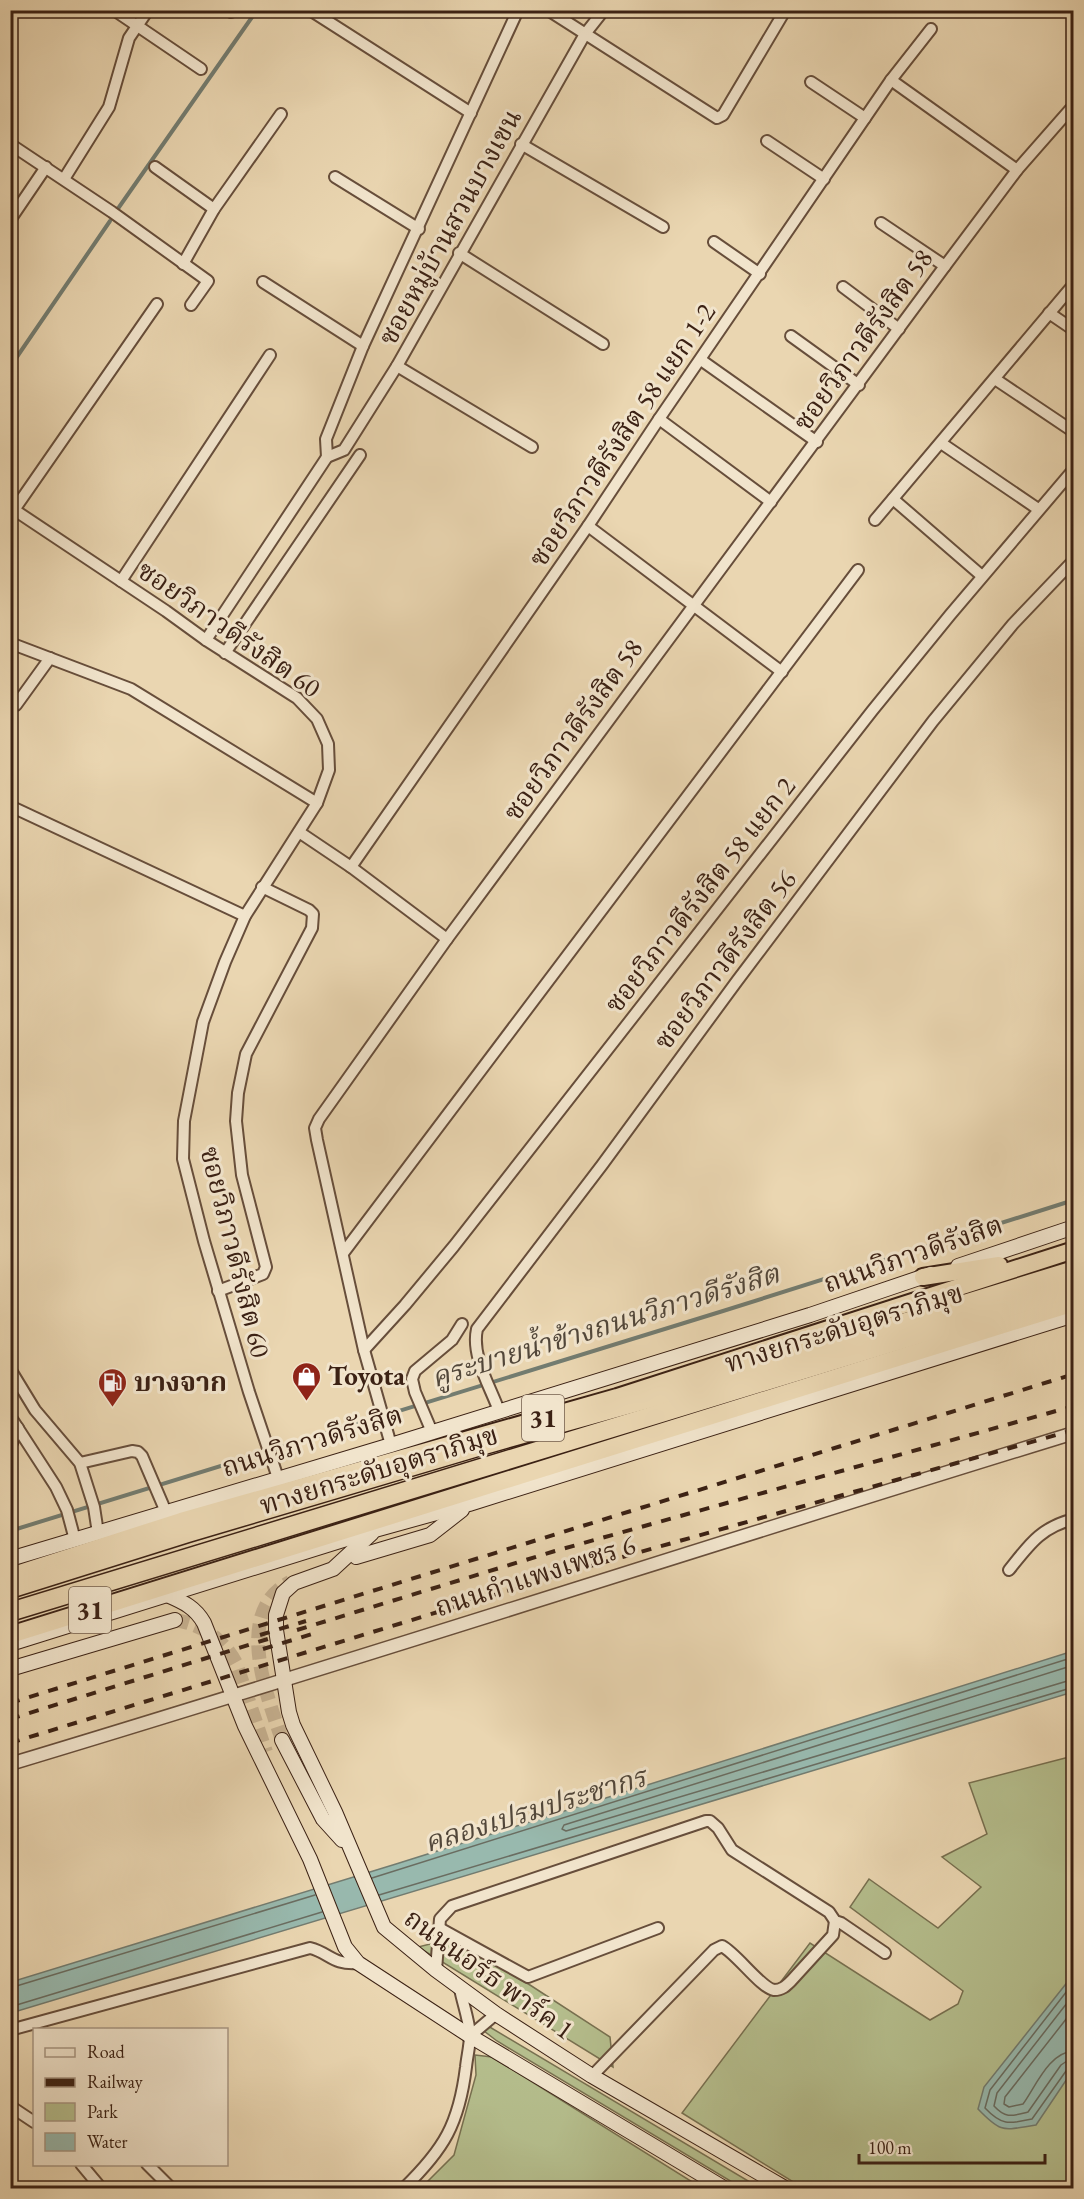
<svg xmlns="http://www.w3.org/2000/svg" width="1084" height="2199" font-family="'EB Garamond','Noto Serif Thai',serif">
<rect width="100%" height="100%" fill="#ead6b1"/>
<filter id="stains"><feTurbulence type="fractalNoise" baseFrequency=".00333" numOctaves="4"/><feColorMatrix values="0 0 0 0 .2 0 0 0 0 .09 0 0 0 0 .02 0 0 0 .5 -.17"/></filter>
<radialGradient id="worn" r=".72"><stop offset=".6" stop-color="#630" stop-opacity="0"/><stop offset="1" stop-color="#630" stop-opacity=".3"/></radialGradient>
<g fill="#b5be8d" stroke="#787050" stroke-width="1.5">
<path d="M1073,1756V2188H803L682,2113L810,1943L930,2020L958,2004L963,1991L850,1907L869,1879L938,1928L981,1887L942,1857L987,1834L969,1783Z"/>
<path d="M450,1939L530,1985L610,2037L613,2067L418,1947Z"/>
<path d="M488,2026L760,2188H742L497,2041L484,2031Z"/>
<path d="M475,2055L492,2057L702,2188H421L454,2155L476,2075Z"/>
</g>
<g fill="#98b9ae" stroke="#737c70" stroke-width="1.5">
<path d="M1073,1651V1692L11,2013V1982L396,1864Z"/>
<path d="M1073,1975V2070L1036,2125C1003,2130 1002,2134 978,2109L984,2087Z"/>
</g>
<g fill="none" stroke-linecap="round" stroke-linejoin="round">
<g stroke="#6a6d61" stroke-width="1.5">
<path d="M1074,1665L564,1825L562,1829L566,1831L1074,1679"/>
<path d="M372,1878L1074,1657"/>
<path d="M379,1895L1074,1687"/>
<path d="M1074,1982L990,2090L985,2108C1002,2126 1009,2124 1032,2119L1066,2071L1074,2068"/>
<path d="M10,1988L315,1895"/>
<path d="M1074,1994L997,2093L994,2106C1006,2119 1012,2116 1028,2112L1061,2065L1067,2061L1074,2060"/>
<path d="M10,2007L322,1912"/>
<path d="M1074,2009L1005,2097L1004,2104L1009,2107L1023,2104C1036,2086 1049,2052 1074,2051"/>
</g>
<g stroke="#737c70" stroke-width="4">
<path d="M117,210L257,10"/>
<path d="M10,367L110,221"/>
<path d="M10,1531L723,1311L1074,1200"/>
</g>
<g stroke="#c7b292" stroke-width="14" stroke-dasharray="14 7" stroke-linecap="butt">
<path d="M175,1620C202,1624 223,1639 236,1663L266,1752"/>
<path d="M282,1740C267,1695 233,1612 290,1582"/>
</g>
<defs>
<g id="minor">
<path d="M114,10L201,69"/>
<path d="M230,10L231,12"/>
<path d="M310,10L471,113"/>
<path d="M548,10L717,118L723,115L783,14"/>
<path d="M891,80L1017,170"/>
<path d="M811,82L865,118"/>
<path d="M767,141L824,179"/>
<path d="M10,144L112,212L208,281L191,305"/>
<path d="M521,144L663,227"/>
<path d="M155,167L214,209"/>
<path d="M335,177L419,229"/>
<path d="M64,179L109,107L129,38L148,10"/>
<path d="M10,220L46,167"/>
<path d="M881,223L945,266"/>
<path d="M714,242L760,274"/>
<path d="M459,253L603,344"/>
<path d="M183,264L214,209L281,114"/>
<path d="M263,282L363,346"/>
<path d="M843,287L899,329"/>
<path d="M1049,313L1074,330"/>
<path d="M791,336L859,385"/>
<path d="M701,360L817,442"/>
<path d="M397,366L532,447"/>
<path d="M995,379L1074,432"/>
<path d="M659,419L771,502"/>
<path d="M941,443L1038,509"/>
<path d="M327,457L326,439L363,346L518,10"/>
<path d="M893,499L982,576"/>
<path d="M10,507L166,611L206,640L297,698L317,719L328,744L329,770L317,803L245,916L225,962L203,1022L184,1121L183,1159L204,1241L249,1392L278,1478"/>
<path d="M14,510L157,304"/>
<path d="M875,520L1074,284"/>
<path d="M588,526L782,672"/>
<path d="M121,581L270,355"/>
<path d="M206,640L327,457L344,450L397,366L585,34L604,10"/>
<path d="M10,643L131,689L317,803"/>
<path d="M225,653L360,455"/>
<path d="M16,705L50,658"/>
<path d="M10,806L245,916"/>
<path d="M299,832L351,867L447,939"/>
<path d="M351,867L588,526L659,419L891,80L931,29"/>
<path d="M344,1252L858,570"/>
<path d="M218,1291L263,1274L266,1267L242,1175L236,1121L238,1093L246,1054L312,928L313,914L309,910L262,887"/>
<path d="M364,1350L405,1305L454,1246L872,711L950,615L1074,469"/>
<path d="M10,1369L35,1410L80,1463L94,1507L98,1533"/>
<path d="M499,1411C490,1386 471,1356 477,1329L602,1165L737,981L933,721L1013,624L1074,560"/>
<path d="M10,1416L56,1487L67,1510L75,1540"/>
<path d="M432,1432L415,1392L412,1379L415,1371L452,1340L462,1324"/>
<path d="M391,1445L364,1350L317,1140L315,1128L319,1119L447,939L945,266L1017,170L1074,105"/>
<path d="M10,1448L18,1428"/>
<path d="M80,1463L132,1451L138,1452L142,1456L166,1512"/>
<path d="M1073,1480L1074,1481"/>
<path d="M1009,1570C1029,1545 1041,1527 1074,1519"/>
<path d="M439,1928L528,1977L658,1928"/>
<path d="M436,1970L440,1919L452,1906L706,1821H710L718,1828L732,1850L829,1912L835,1921L841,1923L885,1953"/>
<path d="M10,2030L310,1948C330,1953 332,1965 358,1963"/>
<path d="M470,2036L496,2014"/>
<path d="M592,2076L714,1950L722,1946C737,1954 761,1988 774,1990C782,1990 786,1986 791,1981L833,1935L835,1921"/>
<path d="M10,2106L34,2122"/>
<path d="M81,2164L101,2188"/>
<path d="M147,2164L171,2188"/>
<path d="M404,2188C444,2149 459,2124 466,2067C467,2057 470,2045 470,2035C469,2020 463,2004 460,1989"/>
</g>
<path id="tertiary" d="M10,1764C366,1657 719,1542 1074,1433"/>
<g id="secondary">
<path d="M958,1266L1074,1227"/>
<path d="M372,1533L333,1569L294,1583L283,1593L276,1615V1630L289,1712L293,1725L335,1812L384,1927L436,1970L496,2014L592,2076L785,2188"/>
<path d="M356,1557L430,1535L462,1510"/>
<path d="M10,1559L391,1445L810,1315L931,1274"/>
<path d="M167,1595C183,1602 195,1607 204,1623L245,1726L310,1859L345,1947L358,1963L470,2036L724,2188"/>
<path d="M10,1644L375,1530L469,1504L1074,1315"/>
<path d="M10,1669L175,1620"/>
<path d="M282,1740L323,1819L342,1840"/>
</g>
<g id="trunk">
<path d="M923,1277L999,1265"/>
<path d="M10,1576L181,1521L617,1397L1074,1250"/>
<path d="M10,1635L1074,1303"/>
</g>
<g id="motorway">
<path d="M10,1589L188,1533L484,1445L741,1373L1074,1270"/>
<path d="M10,1612L1074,1287"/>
</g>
</defs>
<use href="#minor" stroke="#674e3b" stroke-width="14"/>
<use href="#tertiary" stroke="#674e3b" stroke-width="15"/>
<use href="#secondary" stroke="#3b2114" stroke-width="16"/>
<use href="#trunk" stroke="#3b2114" stroke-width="20"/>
<use href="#motorway" stroke="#3b2114" stroke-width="21"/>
<use href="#minor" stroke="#f1e4cc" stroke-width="10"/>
<use href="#tertiary" stroke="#f1e4cc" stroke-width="12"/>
<use href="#secondary" stroke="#f1e4cc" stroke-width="14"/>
<use href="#trunk" stroke="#ead6b1" stroke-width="16"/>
<use href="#motorway" stroke="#ead6b1" stroke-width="18"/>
<g stroke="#3b2114" stroke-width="4" stroke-dasharray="10 10" stroke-linecap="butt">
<path d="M297,1630L555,1551L1074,1406"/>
<path d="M260,1635L306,1621"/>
<path d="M263,1649L312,1634"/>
<path d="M10,1703L1074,1374"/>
<path d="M10,1719L271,1638"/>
<path d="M10,1743L562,1574L1074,1430"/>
</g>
</g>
<defs>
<symbol id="shop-pin" viewBox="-11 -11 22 30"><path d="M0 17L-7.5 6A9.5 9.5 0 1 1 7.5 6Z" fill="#8f2418" stroke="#f1e4cc"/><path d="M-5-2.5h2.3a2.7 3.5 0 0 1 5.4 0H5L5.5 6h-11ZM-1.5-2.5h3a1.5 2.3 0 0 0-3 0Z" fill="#fff"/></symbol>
<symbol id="fuel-pin" viewBox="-11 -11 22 30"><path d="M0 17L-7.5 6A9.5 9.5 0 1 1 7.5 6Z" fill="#8f2418" stroke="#f1e4cc"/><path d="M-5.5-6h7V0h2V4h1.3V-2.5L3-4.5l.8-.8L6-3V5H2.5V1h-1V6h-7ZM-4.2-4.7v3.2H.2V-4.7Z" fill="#fff"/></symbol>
</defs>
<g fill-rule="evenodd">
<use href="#shop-pin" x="290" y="1360" width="33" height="45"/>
<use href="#fuel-pin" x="96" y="1366" width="33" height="45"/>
</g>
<g text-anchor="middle" stroke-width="6" stroke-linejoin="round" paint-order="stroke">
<g fill="#f1e4cc" stroke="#725c4b" stroke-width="1.5">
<rect x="522" y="1395" width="42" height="46" rx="4.5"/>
<rect x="69" y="1587" width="42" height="46" rx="4.5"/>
</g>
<g font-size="26" font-weight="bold" fill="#3b2114">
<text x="543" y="1427">31</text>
<text x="90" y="1619">31</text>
</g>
<g font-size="27" fill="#3b2114" stroke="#f1e4cc">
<text transform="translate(450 227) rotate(-61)" y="9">ซอยหมู่บ้านสวนบางเขน</text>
<text transform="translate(863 340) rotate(-54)" y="9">ซอยวิภาวดีรังสิต 58</text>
<text transform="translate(622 435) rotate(-56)" y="9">ซอยวิภาวดีรังสิต 58 แยก 1-2</text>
<text transform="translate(229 629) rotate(35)" y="9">ซอยวิภาวดีรังสิต 60</text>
<text transform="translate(573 730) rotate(-54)" y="9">ซอยวิภาวดีรังสิต 58</text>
<text transform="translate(700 895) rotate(-52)" y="9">ซอยวิภาวดีรังสิต 58 แยก 2</text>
<text transform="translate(725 960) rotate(-53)" y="9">ซอยวิภาวดีรังสิต 56</text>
<text transform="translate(235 1252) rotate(76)" y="9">ซอยวิภาวดีรังสิต 60</text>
<text transform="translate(913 1254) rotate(-19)" y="9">ถนนวิภาวดีรังสิต</text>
<text transform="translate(844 1328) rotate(-17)" y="9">ทางยกระดับอุตราภิมุข</text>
<text transform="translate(312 1441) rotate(-17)" y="9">ถนนวิภาวดีรังสิต</text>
<text transform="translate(379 1470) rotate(-17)" y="9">ทางยกระดับอุตราภิมุข</text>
<text transform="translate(535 1576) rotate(-18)" y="9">ถนนกำแพงเพชร 6</text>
<text transform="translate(489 1974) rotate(36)" y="9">ถนนนอร์ธ พาร์ค 1</text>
</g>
<g font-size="27" font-weight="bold" fill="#3b2114" stroke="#f1e4cc" text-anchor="start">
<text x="328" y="1385">Toyota</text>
<text x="134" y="1391">บางจาก</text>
</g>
<g font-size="28" font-style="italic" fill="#52473a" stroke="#f1e4cc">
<text transform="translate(605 1325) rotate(-17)" y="10">คูระบายน้ำข้างถนนวิภาวดีรังสิต</text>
<text transform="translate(535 1809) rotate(-17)" y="10">คลองเปรมประชากร</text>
</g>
</g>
<rect width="1084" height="2199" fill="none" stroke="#ead6b1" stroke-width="36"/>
<rect x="12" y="12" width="1060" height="2175" fill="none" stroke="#3b2114" stroke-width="3"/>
<rect x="18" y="18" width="1048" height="2163" fill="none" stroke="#3b2114" stroke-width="1.5"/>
<rect x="33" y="2028" width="195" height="138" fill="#f1e4cc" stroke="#a89682" stroke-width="1.5"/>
<rect x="45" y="2048" width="30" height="9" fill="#f1e4cc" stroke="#a89682" stroke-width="1.5"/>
<text x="87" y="2058" font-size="18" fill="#3b2114">Road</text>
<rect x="45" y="2078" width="30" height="9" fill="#3b2114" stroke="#a89682" stroke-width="1.5"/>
<text x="87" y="2088" font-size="18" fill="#3b2114">Railway</text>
<rect x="45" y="2103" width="30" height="18" fill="#b5be8d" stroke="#a89682" stroke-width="1.5"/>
<text x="87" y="2118" font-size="18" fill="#3b2114">Park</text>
<rect x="45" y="2133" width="30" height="18" fill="#98b9ae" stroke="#a89682" stroke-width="1.5"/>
<text x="87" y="2148" font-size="18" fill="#3b2114">Water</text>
<path d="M859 2154v9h186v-9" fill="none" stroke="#3b2114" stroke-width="3"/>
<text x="868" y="2154" font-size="18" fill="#3b2114" stroke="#f1e4cc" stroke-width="4.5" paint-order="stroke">100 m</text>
<rect width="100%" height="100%" filter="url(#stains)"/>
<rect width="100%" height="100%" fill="url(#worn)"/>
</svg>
